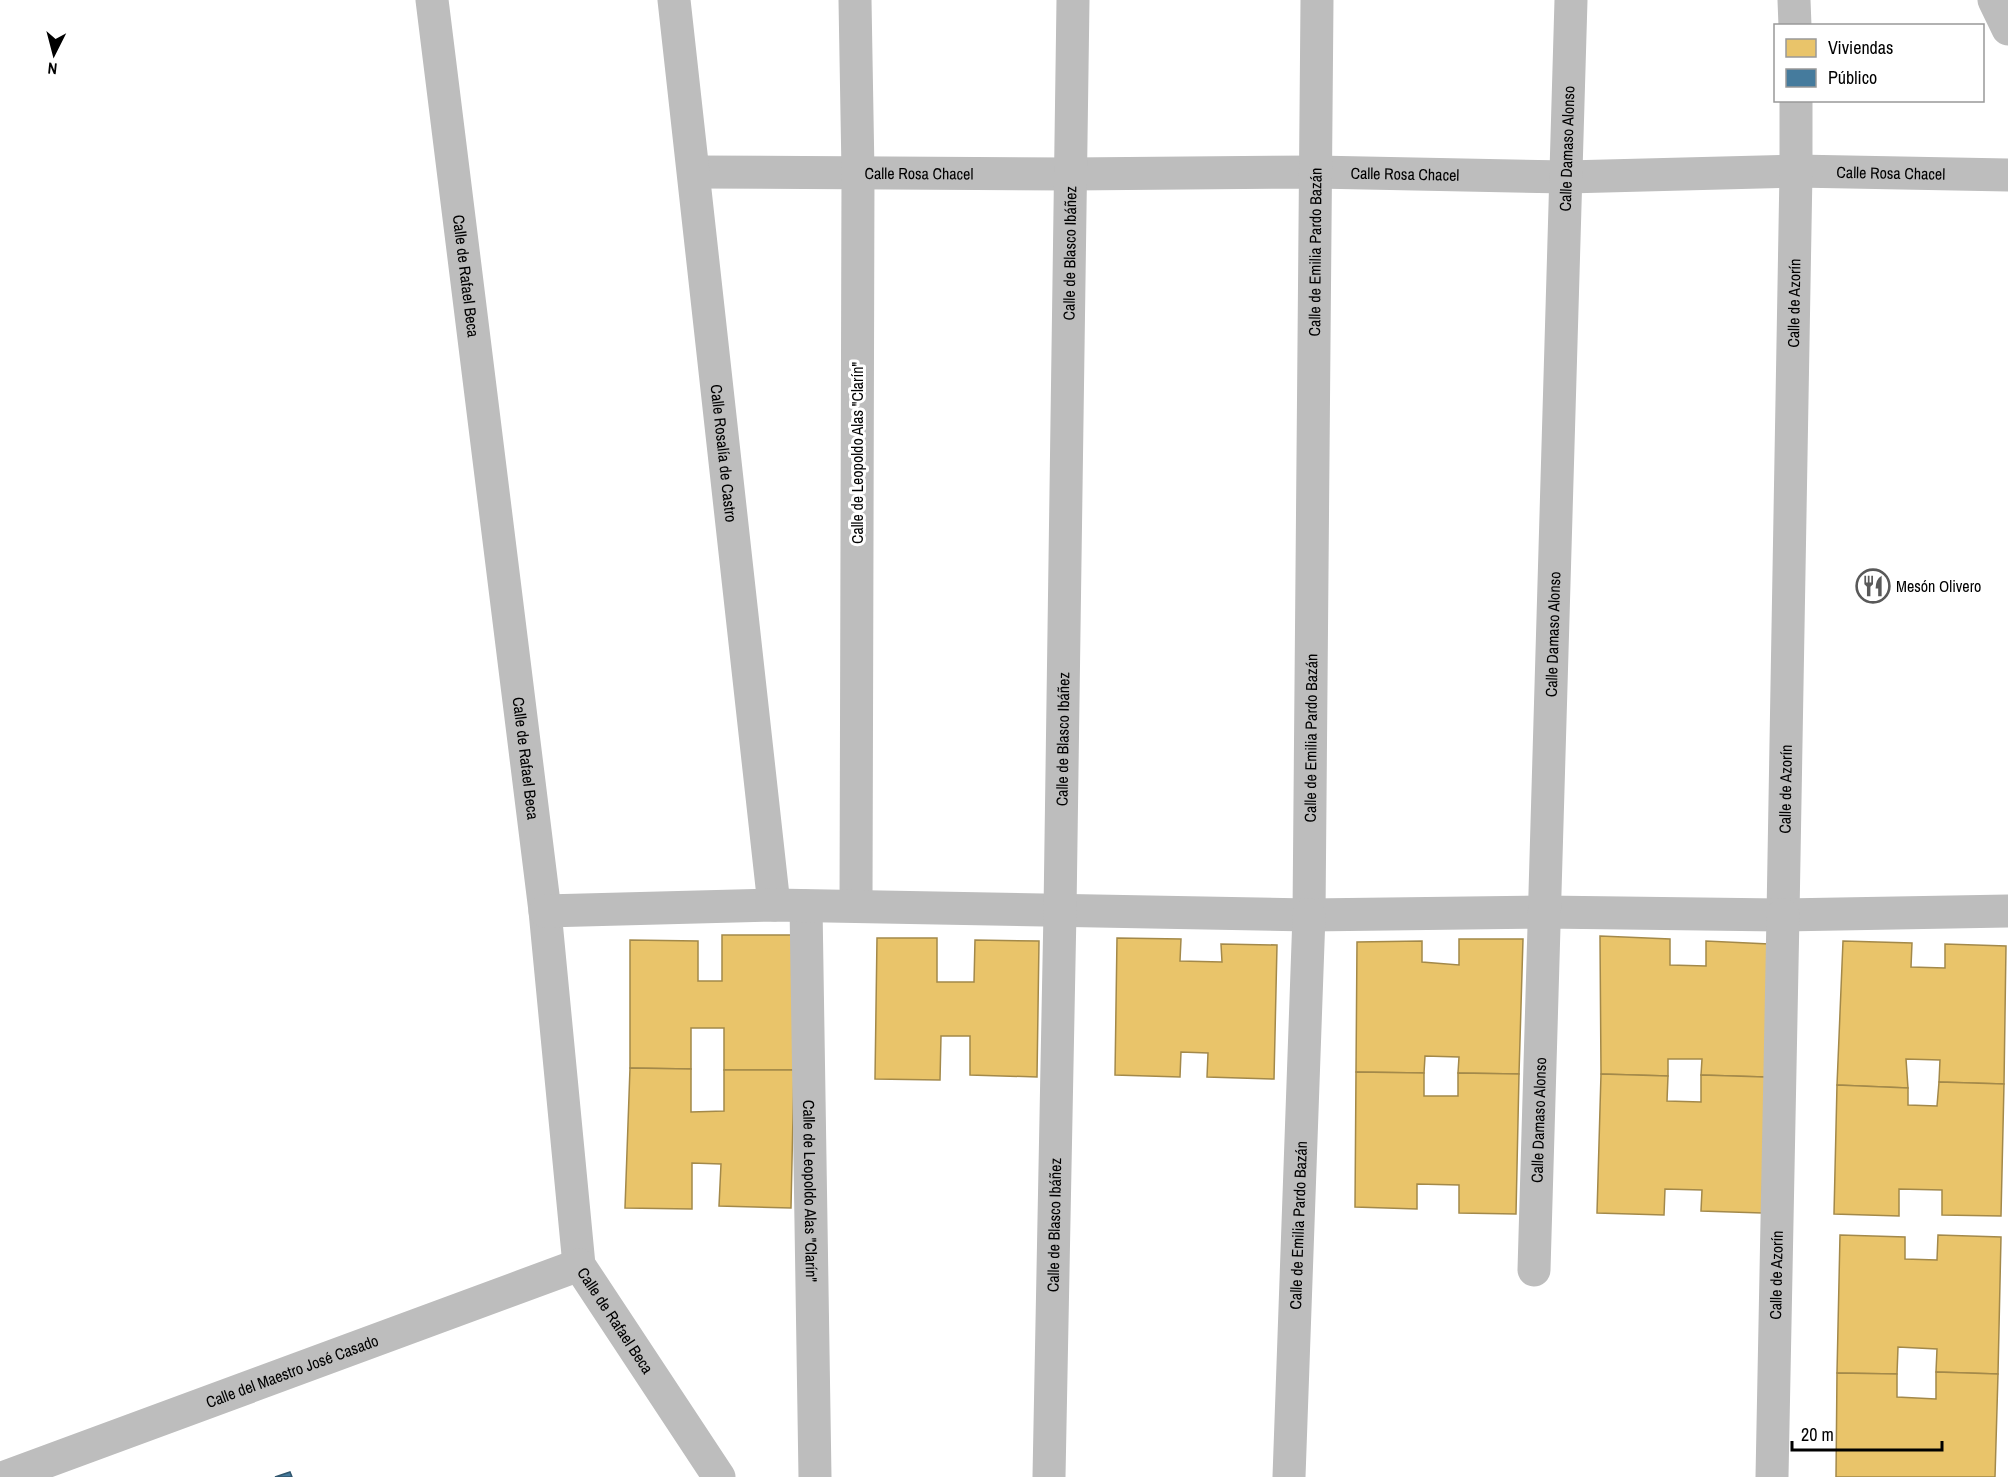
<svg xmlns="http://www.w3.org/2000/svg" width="2008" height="1477" font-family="'Archivo Narrow',sans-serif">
<rect width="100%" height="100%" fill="#fff"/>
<g fill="#e9c46a" stroke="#a3894a" stroke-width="1.5">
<path d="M722,935H795L794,1070H724V1028H691V1069L630,1068V940L698,941V981H722Z"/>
<path d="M1600,936L1670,939V965L1706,966V941L1769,944L1765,1077L1701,1075L1702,1059H1668V1076L1601,1074Z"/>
<path d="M877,938H937V982H974L975,940L1039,941L1037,1077L970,1075V1036H941L940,1080L875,1079Z"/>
<path d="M1117,938L1181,939L1180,961L1222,962L1221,944L1277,945L1274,1079L1207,1077L1208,1053L1181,1052L1180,1077L1115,1075Z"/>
<path d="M1459,939H1523L1519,1074L1458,1073L1459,1057L1425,1056L1424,1073L1356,1072L1357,942L1422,941V962L1459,965Z"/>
<path d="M1843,941L1912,943L1911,967L1945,968V944L2006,946L2004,1084L1939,1082L1940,1060L1906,1059L1908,1088L1837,1085Z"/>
<path d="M630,1068L691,1069V1112L724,1111V1070H794L791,1208L719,1206L721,1164L692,1163V1209L625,1208Z"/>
<path d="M1356,1072L1424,1073V1096H1458V1073L1519,1074L1516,1214L1459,1213V1185L1417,1184V1209L1355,1207Z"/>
<path d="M1601,1074L1668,1076L1667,1101L1701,1102V1075L1765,1077L1762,1213L1701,1211L1702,1190L1665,1189L1664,1215L1597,1213Z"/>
<path d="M1939,1082L2004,1084L2001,1216L1942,1215V1190L1899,1189V1216L1834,1214L1837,1085L1908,1088V1105L1937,1106Z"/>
<path d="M1840,1235L1905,1237V1259L1937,1260L1938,1235L2001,1237L1998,1374L1936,1372L1937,1349L1898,1347L1897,1374L1837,1373Z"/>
<path d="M1936,1372L1998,1374L1995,1477H1836L1837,1373L1897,1374V1397L1936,1399Z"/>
</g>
<path fill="#457b9d" stroke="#30566e" stroke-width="1.5" d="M290,1472L292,1477H275Z"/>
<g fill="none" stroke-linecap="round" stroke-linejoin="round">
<g stroke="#bdbdbd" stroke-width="33">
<path d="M1794,0L1795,26"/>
<path id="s1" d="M694,172L1070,174L1316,172L1567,177L1796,171L2008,175"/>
<path id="s2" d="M1309,915L1317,0"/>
<path id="s3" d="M1783,915L1796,171V100"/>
</g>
<g stroke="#bdbdbd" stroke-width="33">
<path id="s4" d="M432,0L545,911L579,1265L719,1477"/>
<path id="s5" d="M674,0L774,905"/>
<path d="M855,0L858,172L856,906"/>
<path d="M1994,0L2008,29"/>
<path id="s6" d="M806,906L815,1477"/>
<path d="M545,911L774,905L1309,915L1544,912L1783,915L2008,911"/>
<path id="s7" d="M1534,1270L1571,0"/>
<path id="s8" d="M1049,1477L1060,911L1073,0"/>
<path id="s9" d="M1289,1477L1309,915"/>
<path id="s10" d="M1772,1477L1783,915"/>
</g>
<path stroke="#bdbdbd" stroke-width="33" id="s11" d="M5,1477L579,1265"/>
</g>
<defs>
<symbol id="restaurant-ring" viewBox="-11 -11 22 22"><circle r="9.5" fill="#fff" stroke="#595959" stroke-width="1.5"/><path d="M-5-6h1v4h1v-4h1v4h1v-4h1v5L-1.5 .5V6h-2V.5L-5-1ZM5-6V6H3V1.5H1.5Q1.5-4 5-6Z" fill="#595959"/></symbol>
</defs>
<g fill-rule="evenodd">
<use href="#restaurant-ring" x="1854" y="567" width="38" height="38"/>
</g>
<g text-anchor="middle" stroke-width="6" stroke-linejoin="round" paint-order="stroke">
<g font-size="16" fill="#000" stroke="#fff">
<text dy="6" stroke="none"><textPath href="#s7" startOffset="1122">Calle Damaso Alonso</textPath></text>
<text dy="6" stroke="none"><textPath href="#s1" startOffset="225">Calle Rosa Chacel</textPath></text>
<text dy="6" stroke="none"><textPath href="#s1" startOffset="1197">Calle Rosa Chacel</textPath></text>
<text dy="6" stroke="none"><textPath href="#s1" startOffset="711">Calle Rosa Chacel</textPath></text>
<text dy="6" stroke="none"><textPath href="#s8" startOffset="1224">Calle de Blasco Ibáñez</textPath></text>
<text dy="6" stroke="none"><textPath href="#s2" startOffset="663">Calle de Emilia Pardo Bazán</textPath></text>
<text dy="6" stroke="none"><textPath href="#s4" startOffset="278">Calle de Rafael Beca</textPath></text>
<text dy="6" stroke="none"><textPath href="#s3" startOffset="612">Calle de Azorín</textPath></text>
<text dy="6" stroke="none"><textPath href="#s5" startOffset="456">Calle Rosalía de Castro</textPath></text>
<text transform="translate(857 453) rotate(-90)" y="6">Calle de Leopoldo Alas "Clarín"</text>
<text dy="6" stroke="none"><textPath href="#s7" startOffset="636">Calle Damaso Alonso</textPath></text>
<text dy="6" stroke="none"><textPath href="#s8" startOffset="738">Calle de Blasco Ibáñez</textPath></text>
<text dy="6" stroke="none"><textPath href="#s2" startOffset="177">Calle de Emilia Pardo Bazán</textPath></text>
<text dy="6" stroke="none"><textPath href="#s4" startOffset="764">Calle de Rafael Beca</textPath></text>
<text dy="6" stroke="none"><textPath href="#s3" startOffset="126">Calle de Azorín</textPath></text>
<text dy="6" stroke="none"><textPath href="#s7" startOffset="150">Calle Damaso Alonso</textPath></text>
<text dy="6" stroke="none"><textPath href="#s6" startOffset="285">Calle de Leopoldo Alas "Clarín"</textPath></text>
<text dy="6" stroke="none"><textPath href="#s8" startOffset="252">Calle de Blasco Ibáñez</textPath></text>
<text dy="6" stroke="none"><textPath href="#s9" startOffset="252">Calle de Emilia Pardo Bazán</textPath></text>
<text dy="6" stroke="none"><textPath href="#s10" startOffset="202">Calle de Azorín</textPath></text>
<text dy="6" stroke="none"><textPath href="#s4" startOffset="1340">Calle de Rafael Beca</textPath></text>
<text dy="6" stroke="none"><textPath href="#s11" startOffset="306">Calle del Maestro José Casado</textPath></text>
</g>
<g font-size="16" fill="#000" stroke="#fff" text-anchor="start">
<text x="1896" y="592">Mesón Olivero</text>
</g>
</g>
<rect x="1774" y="24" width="210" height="78" fill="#ffffff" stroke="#999999" stroke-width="1.5"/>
<rect x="1786" y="39" width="30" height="18" fill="#e9c46a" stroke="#999999" stroke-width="1.5"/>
<text x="1828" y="54" font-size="18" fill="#000000">Viviendas</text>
<rect x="1786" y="69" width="30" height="18" fill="#457b9d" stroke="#999999" stroke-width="1.5"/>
<text x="1828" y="84" font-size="18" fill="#000000">Público</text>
<g transform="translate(54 54) rotate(186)" stroke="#ffffff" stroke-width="4.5" paint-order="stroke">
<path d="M0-4.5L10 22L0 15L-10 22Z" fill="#000000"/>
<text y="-9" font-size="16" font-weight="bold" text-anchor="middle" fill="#000000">N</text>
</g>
<path d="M1792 1441v9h150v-9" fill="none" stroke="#000000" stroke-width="3"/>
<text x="1801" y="1441" font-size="18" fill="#000000" stroke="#ffffff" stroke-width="4.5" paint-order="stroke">20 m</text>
</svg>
